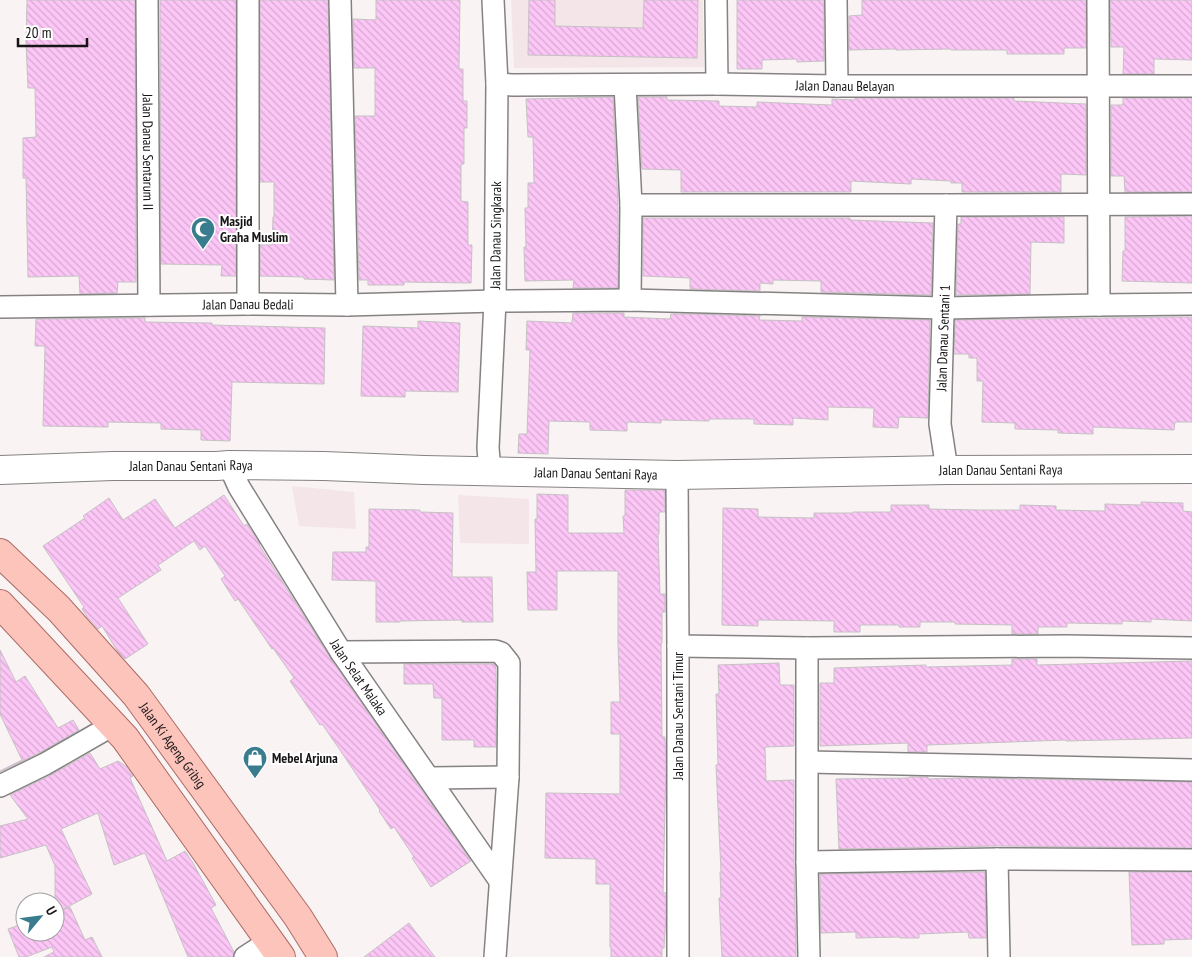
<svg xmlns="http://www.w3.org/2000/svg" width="1192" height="957" font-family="'PT Sans Narrow',sans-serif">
<defs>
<pattern id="building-back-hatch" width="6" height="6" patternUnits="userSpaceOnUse" patternTransform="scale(1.25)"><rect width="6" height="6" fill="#fcc6f6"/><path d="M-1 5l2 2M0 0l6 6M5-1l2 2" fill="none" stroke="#d7a9d2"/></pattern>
</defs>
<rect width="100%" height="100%" fill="#f9f3f4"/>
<g fill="#f4e5e9">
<path d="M511,0H703L704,67L514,68Z"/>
<path d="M292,486L354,492L356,529L299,526Z"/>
<path d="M458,495L529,499V544L460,543Z"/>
</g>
<g fill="url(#building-back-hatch)" stroke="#c5c1c4">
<path d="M27,0H135L136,282H118L117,293L80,294L79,276L28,277L26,178H23V138L36,137L35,88H28L26,42Z"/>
<path d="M160,0H236V276H221L222,265L161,264Z"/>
<path d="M260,0H328L334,280L304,279V277L260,276V245H272L273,217H274V182H260Z"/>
<path d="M376,0H460L459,69H463V101H467V128H464V164H461V201L468,202V245H472L471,283L404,282V285H368V280H359L355,116H375V68H354L353,19L376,20Z"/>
<path d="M529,0H555V26L643,28L644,0H698L697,58L528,55Z"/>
<path d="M737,0H824V61L797,62V59L762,60V69H737Z"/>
<path d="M862,0H1086V48H1064V54H1007V50H951V49L896,50V49L849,50V16L862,15Z"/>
<path d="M1110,0H1192V60L1154,59V74H1123L1124,47H1111Z"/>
<path d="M613,97L618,205V288H573L574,280L525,281L524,247H526L525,208H528V183H534L533,137H528L526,99Z"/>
<path d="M638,97H667V100L719,101V106L757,107V102L832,105V99L855,100V98H1014V101L1086,104V175L1061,174V192H962V183H951V181L911,179V184L851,181V192H681V170L642,169Z"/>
<path d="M1123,98H1192V192H1125L1124,176H1111V105H1123Z"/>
<path d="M1192,216V283L1122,281L1123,251H1125V217Z"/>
<path d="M961,217H1064V243L1031,242L1030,294L956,295L958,224H961Z"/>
<path d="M643,218H850V220L933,223L931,295L821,292V281L773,280V284L760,283V291L690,289V278L643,276Z"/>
<path d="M573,313H624V317L670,319L671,314H690L760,316L759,320L802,321V317L930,320L928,418L899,417L898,428L873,427L874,408L828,407V420L793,418V425L754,424V419H709V421L661,420V423L627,422V431L590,430V422L549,421L548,454L518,453L519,434H527L530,350H526L527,321L572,323Z"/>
<path d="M1174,317H1192V422H1175L1174,430L1093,427V434L1058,433V430L1015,429V423L982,422L983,381H977V358H969V354H954L955,320Z"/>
<path d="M145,318V322L212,323V325L325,328L324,384L232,382L230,441L201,440V430L161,429V423L108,422V427L43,426L45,346H35L36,319Z"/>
<path d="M418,321L460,323L458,392L405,391V397L361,396L363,326L418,328Z"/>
<path d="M625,490H665V512H659V534H658L660,594H665V612H662V643H661L662,737H665L666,765L663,893H666V916L664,948H662V957H611V947H610V884H596V859L545,858L546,793L620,794V734H611V702H620L618,643V571H557V610H528L527,572H536L535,519H537V494L568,495V533H624L623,516H625Z"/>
<path d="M224,495L244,526L247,524L250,529L260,544L259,545L280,578L331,659L471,861L431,887L412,858L414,857L394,827L391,829L379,811L380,810L340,750L322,724L320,725L290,681L294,678L273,648L272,649L238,599L235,601L221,579L225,576L205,546L200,550L194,541L158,565L161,570L118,598L148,644L125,659L118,652L102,626L98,629L88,618L82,609L84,607L43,546L85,518L83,516L109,498L123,520L155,499L175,528Z"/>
<path d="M1141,502L1183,503V511L1192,512V621L1151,619V622L1122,621V624L1067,623V627H1038V634H1012V625L955,624V622H920V627H899V625H860V632H834V621L758,620V626L722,625L723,508L758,509V517L814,518V513H853V512H891V505H929V509L978,510H1020V505L1056,506V510L1105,511V504L1141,505Z"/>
<path d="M369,509L420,510V512L453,513L452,577H492L493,622H462V620L400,621V622H376V581L332,580L333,552H366V547H369Z"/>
<path d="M0,650L16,682L25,676L58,728L73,720L79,730L39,753L0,772V771L22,760L0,714Z"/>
<path d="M1012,659H1037V665L1192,661V738L1066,741V740L927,745V752H908V743L820,746V683H834V668L926,665V667L1012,665Z"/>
<path d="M779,663L780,685H794V746L765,747L766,781L794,780V862L796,957H722L719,898H721L720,872H721L716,765H718L716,694H719L718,665Z"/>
<path d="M404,664H494L496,667V747H474V740H442V698H434L433,684H404Z"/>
<path d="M90,753L100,769L118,761L127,767L133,776L130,778L167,861L185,851L193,863L216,905L211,908L234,952L233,957H188L145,853L114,865L98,813L61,829L92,894L58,912L70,907L85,940L92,937L102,957H44L54,952L52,947L26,957H19L8,929L25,923V932H55V866L46,845L0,858V826L28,819L10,795L51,775Z"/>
<path d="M909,777H928V779L965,778L1192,782V848L997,846L839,849L836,779L909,778Z"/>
<path d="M985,872L986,938H969L968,932L919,934V938H900V937L856,938V932L821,933L820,874Z"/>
<path d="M1129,872H1192V939L1164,940V944L1132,945Z"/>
<path d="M409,923L435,957H364Z"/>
</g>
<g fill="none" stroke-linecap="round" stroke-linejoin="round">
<defs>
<g id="minor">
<path id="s1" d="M147,0L149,305"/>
<path d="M340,0L347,305"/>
<path d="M716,0L717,84"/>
<path d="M836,0L837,86"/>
<path d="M1098,0L1099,305"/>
<path id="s2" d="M497,84L513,85L717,84L837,86H1192"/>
<path d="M625,85L631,205L630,300"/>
<path d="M631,205H946L1192,204"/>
<path d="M946,205L940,424L947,470"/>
<path d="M248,304V0"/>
<path id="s3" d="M0,307L248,304L347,305L495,301L630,300L944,308L1099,305L1192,304"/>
<path id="s4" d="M229,465L239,487L341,652L500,881"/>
<path id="s5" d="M490,471L488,448L495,301L497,84L493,0"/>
<path d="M677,475L678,646V957"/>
<path d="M678,646L807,648L1066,646L1192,648"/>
<path d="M807,648V862L809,957"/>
<path d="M341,652L495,651L501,653L509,663L508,777L495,957"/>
<path d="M808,762L1192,770"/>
<path d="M430,778L508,777"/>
<path d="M0,786L45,764L113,725"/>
<path d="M997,859L999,957"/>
<path d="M807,862L997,859L1192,860"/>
<path d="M245,957L270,941"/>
</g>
<g id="tertiary">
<path id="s6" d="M0,470L113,466H217L229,465L324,466L424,470L677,475L947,470L1192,469"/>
</g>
<g id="primary">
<path id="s7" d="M0,553L59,609L136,695L298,917L323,957"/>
<path d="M0,604L125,738L281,957"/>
</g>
</defs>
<use href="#minor" stroke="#868182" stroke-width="24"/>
<use href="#tertiary" stroke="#868182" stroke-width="30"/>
<use href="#primary" stroke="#ab6d65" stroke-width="30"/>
<use href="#minor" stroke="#fff" stroke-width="21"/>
<use href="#tertiary" stroke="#fff" stroke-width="28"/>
<use href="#primary" stroke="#fdc4bc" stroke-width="28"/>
</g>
<defs>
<symbol id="mosque-pin" viewBox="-11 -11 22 30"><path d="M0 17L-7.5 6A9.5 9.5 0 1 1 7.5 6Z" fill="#397c8d" stroke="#fff"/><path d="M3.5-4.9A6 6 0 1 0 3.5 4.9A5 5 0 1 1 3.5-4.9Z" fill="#fff"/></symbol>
<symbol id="shop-pin" viewBox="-11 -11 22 30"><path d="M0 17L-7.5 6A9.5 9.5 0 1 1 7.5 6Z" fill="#397c8d" stroke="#fff"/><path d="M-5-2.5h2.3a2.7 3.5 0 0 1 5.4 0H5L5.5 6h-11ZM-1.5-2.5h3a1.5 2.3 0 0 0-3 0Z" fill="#fff"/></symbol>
</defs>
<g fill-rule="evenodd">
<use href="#mosque-pin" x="189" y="215" width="28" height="38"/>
<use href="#shop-pin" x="241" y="744" width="28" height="38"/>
</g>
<g text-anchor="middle" stroke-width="4" stroke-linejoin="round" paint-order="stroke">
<g font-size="14" fill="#171516" stroke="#fff">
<text dy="5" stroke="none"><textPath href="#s2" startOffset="348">Jalan Danau Belayan</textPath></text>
<text dy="5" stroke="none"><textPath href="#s1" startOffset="152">Jalan Danau Sentarum II</textPath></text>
<text dy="5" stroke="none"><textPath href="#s5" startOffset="236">Jalan Danau Singkarak</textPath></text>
<text dy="5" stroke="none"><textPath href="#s3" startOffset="248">Jalan Danau Bedali</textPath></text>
<text transform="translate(943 338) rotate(-88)" y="5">Jalan Danau Sentani 1</text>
<text dy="5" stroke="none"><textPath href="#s6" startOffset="191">Jalan Danau Sentani Raya</textPath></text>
<text dy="5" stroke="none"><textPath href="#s6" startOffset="1001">Jalan Danau Sentani Raya</textPath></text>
<text dy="5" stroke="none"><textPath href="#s6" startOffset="596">Jalan Danau Sentani Raya</textPath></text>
<text dy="5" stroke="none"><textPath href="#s4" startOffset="249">Jalan Selat Malaka</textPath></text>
<text transform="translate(678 716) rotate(-90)" y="5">Jalan Danau Sentani Timur</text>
<text dy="5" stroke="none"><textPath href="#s7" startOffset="259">Jalan Ki Ageng Gribig</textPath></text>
</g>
<g font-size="14" font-weight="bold" fill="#171516" stroke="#fff" text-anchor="start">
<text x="220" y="226">Masjid<tspan x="220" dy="16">Graha Muslim</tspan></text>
<text x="272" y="763">Mebel Arjuna</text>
</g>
</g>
<g transform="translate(40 917) rotate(61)"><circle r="24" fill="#ffffff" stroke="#a2a1a2"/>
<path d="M0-4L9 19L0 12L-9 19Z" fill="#397c8d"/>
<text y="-8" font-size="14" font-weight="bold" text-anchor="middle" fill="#171516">U</text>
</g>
<path d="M18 38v8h69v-8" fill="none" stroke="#171516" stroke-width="2.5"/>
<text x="25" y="38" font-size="15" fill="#171516" stroke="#ffffff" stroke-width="4" paint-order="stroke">20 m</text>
</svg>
